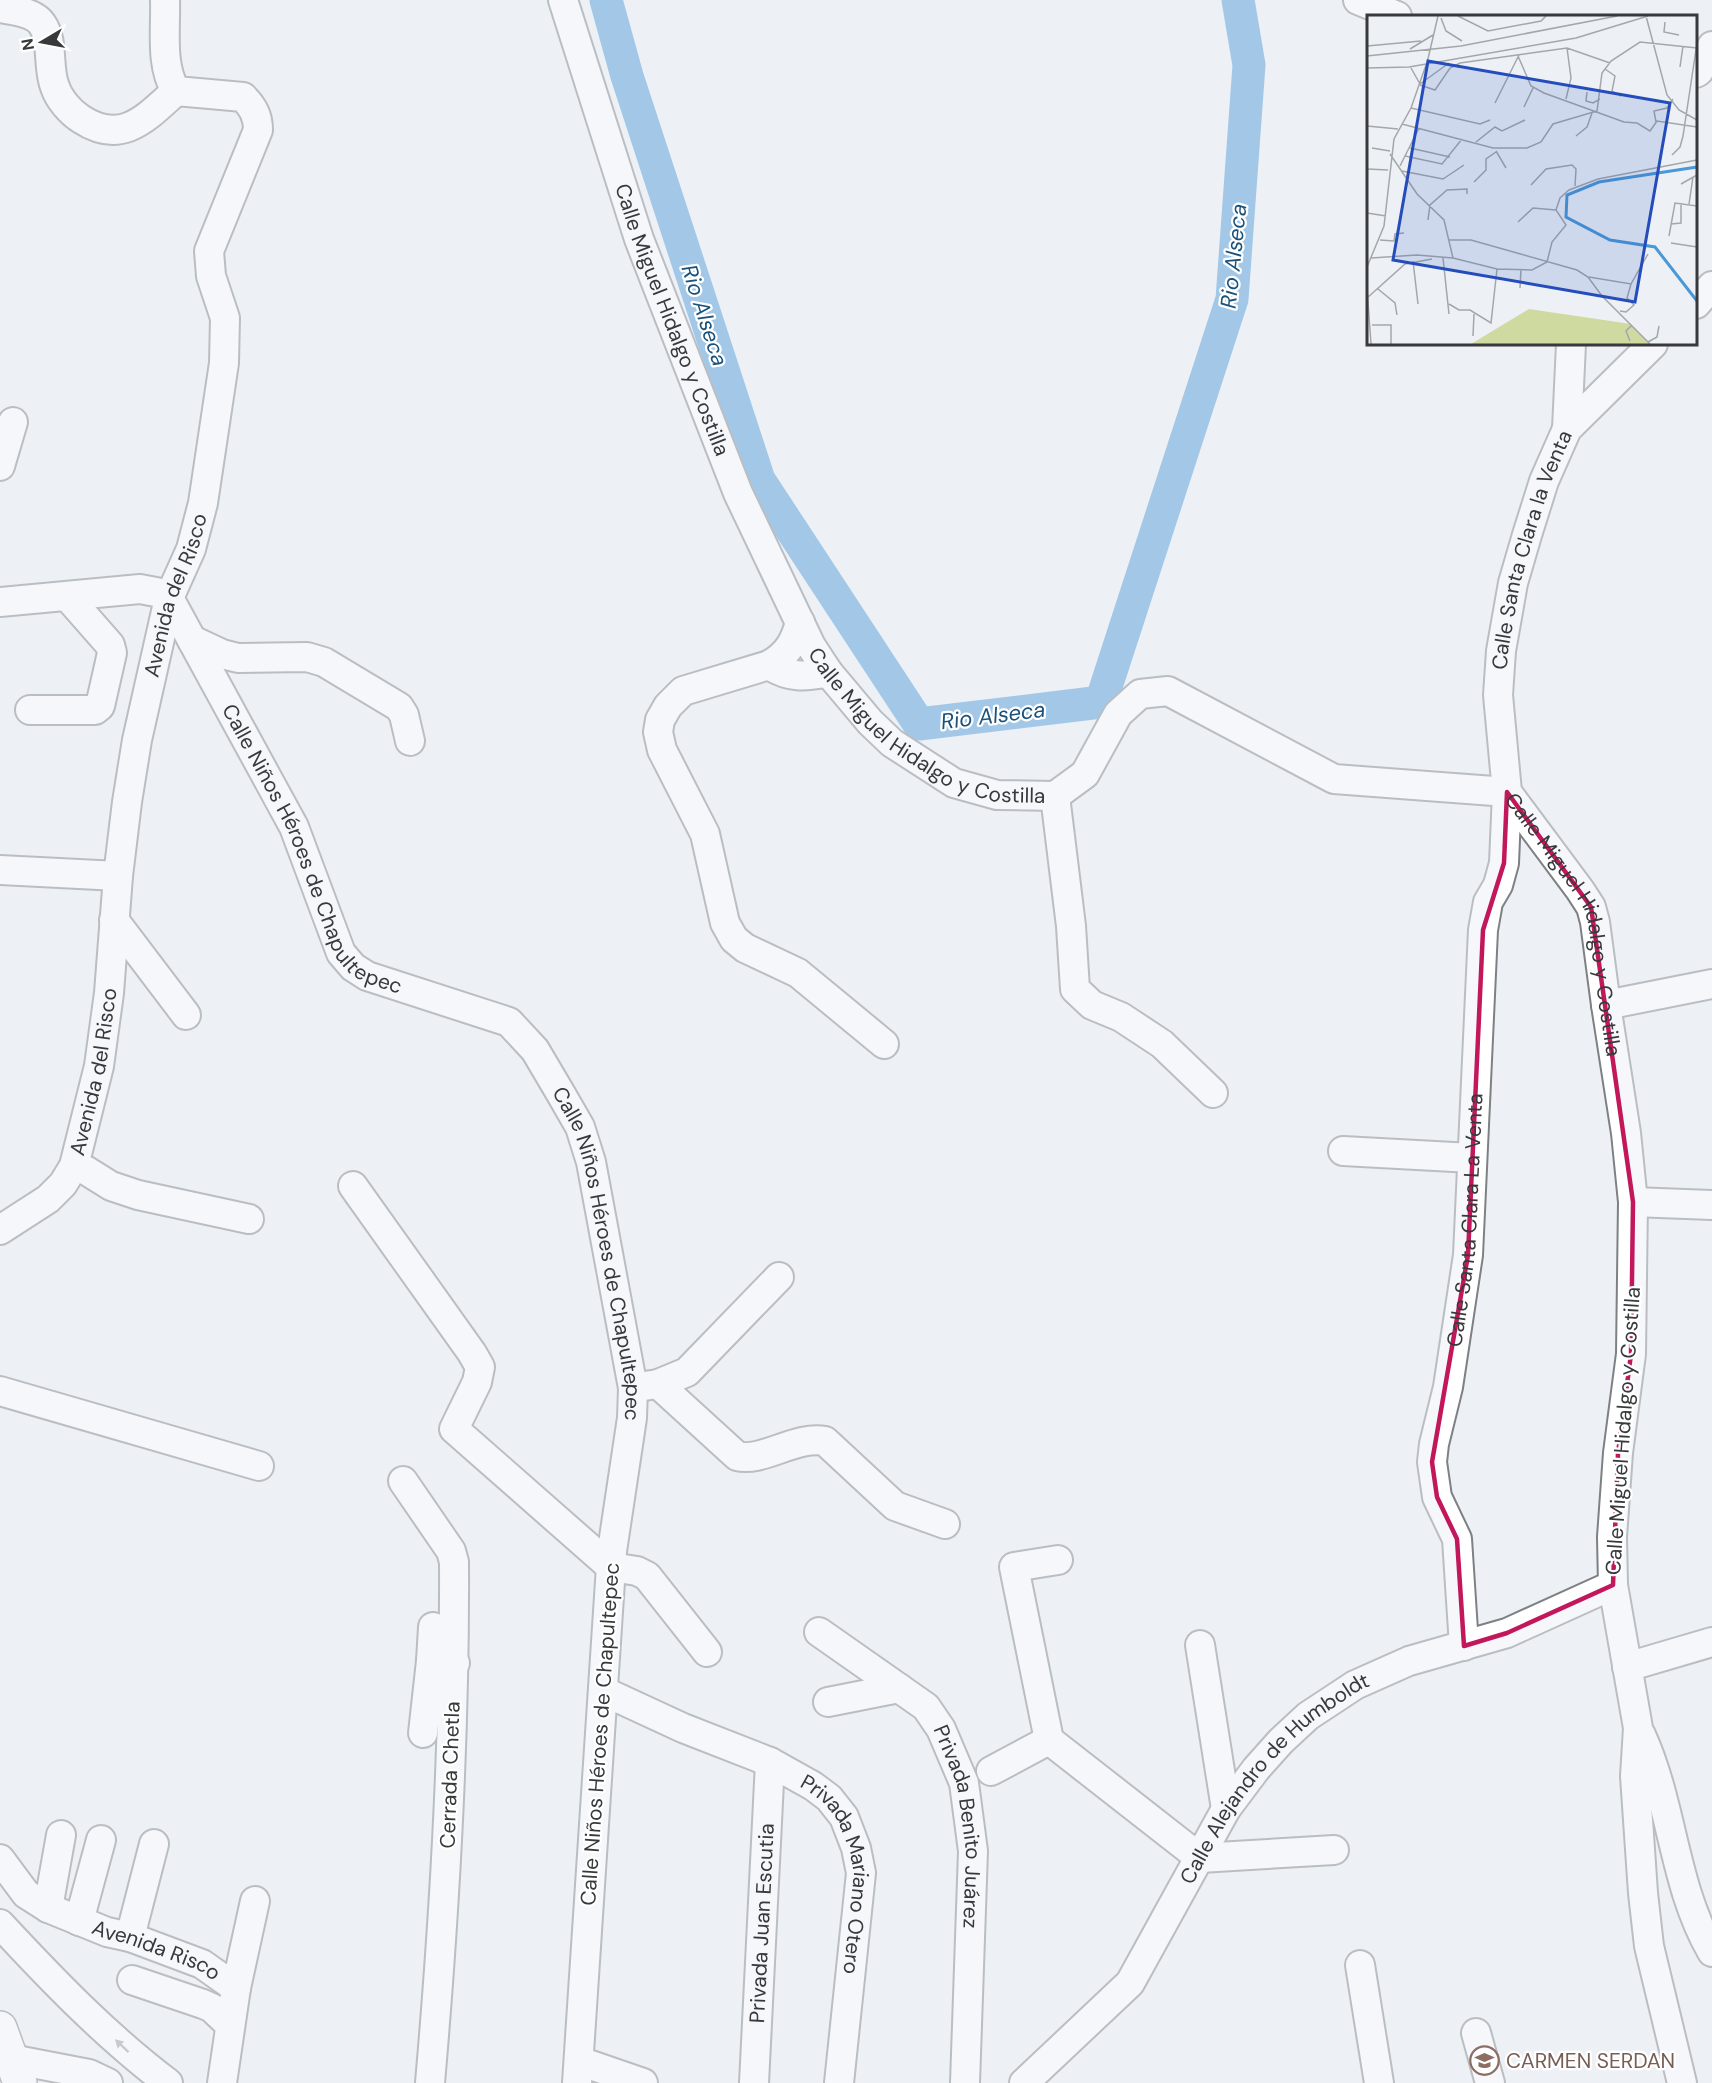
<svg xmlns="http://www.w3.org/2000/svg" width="1712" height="2083" font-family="'DM Sans',sans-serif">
<rect width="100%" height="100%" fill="#edf1f5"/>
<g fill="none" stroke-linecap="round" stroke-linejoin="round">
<path stroke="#4b98d6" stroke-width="33" d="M606,0L627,76L759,480L919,724L1101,702L1232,299L1249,65L1238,0"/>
<defs>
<g id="minor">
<path id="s1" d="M563,0L639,239L738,493L811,646L828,672L870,722L892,743L954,783L997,795L1055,796L1085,774L1118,714L1140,694L1168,691L1334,779L1507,792L1580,890L1591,907L1595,922L1606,1005L1626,1133L1633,1202L1631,1354L1618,1453L1612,1537L1613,1585L1638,1728L1635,1776L1643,1893L1649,1946L1682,2083"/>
<path d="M1358,0L1397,16"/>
<path d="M0,8C13,10 34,12 42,24C54,41 47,68 55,87C59,99 70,112 81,119C122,146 146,118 176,91"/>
<path d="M1696,73L1699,71L1712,46"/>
<path d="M1696,304L1712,286"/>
<path d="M1567,429L1571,344"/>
<path d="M0,466L13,422"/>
<path id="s2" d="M0,602L140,589L161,593L169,598L294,827L341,953L353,967L367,976L509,1022L535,1050L561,1094L580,1127L591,1162L633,1388L632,1418L612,1551L577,2083"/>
<path d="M800,622C795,642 787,655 769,665L683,691L668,706L660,720L658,732L662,750L705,834L725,923L734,939L745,948L798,973L884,1044"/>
<path d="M192,640L222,654L238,658L307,657L324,662L399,707L404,715L410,741"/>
<path d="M769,665C789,678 805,677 828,672"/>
<path d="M30,710H95L100,706L112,653L110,645L67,596"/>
<path d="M1055,796L1071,926L1075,989L1092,1005L1121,1017L1162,1044L1213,1093"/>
<path d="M0,870L118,876"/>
<path d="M114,920L186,1015"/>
<path d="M1606,1005L1712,984"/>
<path d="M1343,1151L1472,1158"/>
<path d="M74,1166L87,1171L111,1186L138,1195L249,1219"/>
<path d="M353,1186L472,1353L480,1367L477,1382L454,1429L611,1567L637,1571L647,1576L707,1652"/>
<path d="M1633,1202L1712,1205"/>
<path id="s3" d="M0,1230L48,1199L63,1184L74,1166L99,1066L109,993L118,876L127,802L137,740L169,598L191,549L203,503L224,363L225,318L211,276L209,251L258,130C258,116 253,107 243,97L176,91C160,66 166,29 165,0"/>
<path d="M658,1384L737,1456C762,1463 796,1435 825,1441L895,1506L945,1524"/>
<path d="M644,1386L658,1384L687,1372L779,1277"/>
<path d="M0,1391L259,1466"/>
<path d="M403,1481L451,1551L454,1562C455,1736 445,1910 430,2083"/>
<path d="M1058,1560L1014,1567L1049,1740L1200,1858L1334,1850"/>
<path id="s4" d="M819,1632L926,1707L941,1729L964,1783L973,1851L965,2083"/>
<path d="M1200,1645L1226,1809"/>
<path id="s5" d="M1464,1646L1457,1539L1437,1497L1432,1462L1434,1444L1448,1387L1468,1255L1483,930L1488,902L1498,885L1504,863L1507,792L1498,695L1501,651L1513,583L1527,535L1544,481L1567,429L1653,344"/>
<path d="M431,1661L433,1627"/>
<path d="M1627,1667L1712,1642"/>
<path id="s6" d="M603,1691L683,1728L770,1762L813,1786L829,1798L844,1817L856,1848L861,1873L839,2083"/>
<path d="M828,1702L899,1688"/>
<path d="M423,1733L431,1661L455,1663"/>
<path d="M1641,1735C1673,1805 1673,1885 1712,1952"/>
<path d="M991,1771L1049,1740"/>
<path id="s7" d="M0,1859L26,1894L48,1908L107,1932L130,1937L202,1964L236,1988L222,2083"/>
<path d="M48,1908L61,1835"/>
<path d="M79,1921L101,1840"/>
<path d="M0,1924C53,1981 106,2036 168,2083"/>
<path d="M130,1937L154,1844"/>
<path d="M1360,1965L1379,2083"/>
<path d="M132,1980L203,2004L212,2008L230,2025"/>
<path d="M236,1988L255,1901"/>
<path d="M1476,2033L1490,2083"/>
<path d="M11,2059L89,2074L108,2083"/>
<path d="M579,2061L643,2083"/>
<path id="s8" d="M754,2083L770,1762"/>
<path id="s9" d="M1024,2083L1130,1983L1226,1809L1256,1769L1281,1741L1308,1716L1355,1685L1409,1661L1507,1633L1613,1585"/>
</g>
<path id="highway" d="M0,2028L20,2083"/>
</defs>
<use href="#minor" stroke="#7d8184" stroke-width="32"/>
<use href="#highway" stroke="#7d8184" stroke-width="36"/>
<use href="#minor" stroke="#fff" stroke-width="28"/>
<use href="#highway" stroke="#fff" stroke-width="33"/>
</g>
<defs><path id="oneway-solid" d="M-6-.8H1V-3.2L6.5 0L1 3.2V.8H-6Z" transform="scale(1.5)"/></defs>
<use fill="#9b9c9c" href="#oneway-solid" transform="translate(122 2046) rotate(-137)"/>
<path d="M0 0H1712V2083H0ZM1507,792L1591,907L1633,1202L1631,1354L1618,1453L1613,1585L1507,1633L1464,1646L1457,1539L1437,1497L1432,1462L1468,1255L1483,930L1504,863Z" fill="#edf1f5" fill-opacity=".55" fill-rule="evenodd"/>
<path fill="none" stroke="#c2185b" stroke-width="4.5" stroke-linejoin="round" d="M1507,792L1591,907L1633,1202L1631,1354L1618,1453L1613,1585L1507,1633L1464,1646L1457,1539L1437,1497L1432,1462L1468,1255L1483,930L1504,863Z"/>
<defs>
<symbol id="school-ring" viewBox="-11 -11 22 22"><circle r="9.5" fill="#fff" stroke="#8d6e63" stroke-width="1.5"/><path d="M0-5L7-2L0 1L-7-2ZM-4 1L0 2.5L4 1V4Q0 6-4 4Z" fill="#8d6e63"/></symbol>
</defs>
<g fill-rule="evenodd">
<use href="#school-ring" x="1468" y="2044" width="33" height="33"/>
</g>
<g text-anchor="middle" stroke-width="4.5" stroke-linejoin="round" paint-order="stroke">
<g font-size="21" fill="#37393a" stroke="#fff">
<text dy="7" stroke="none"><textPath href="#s1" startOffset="338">Calle Miguel Hidalgo y Costilla</textPath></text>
<text dy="7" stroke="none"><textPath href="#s5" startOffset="1114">Calle Santa Clara la Venta</textPath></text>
<text dy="7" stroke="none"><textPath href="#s3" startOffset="681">Avenida del Risco</textPath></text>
<text dy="7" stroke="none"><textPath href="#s1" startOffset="842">Calle Miguel Hidalgo y Costilla</textPath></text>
<text dy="7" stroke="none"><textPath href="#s2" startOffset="466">Calle Niños Héroes de Chapultepec</textPath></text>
<text dy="7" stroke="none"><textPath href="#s1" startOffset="1670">Calle Miguel Hidalgo y Costilla</textPath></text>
<text dy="7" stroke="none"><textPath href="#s3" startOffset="196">Avenida del Risco</textPath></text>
<text dy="7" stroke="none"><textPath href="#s5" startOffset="434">Calle Santa Clara La Venta</textPath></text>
<text dy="7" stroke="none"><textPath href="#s2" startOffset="1006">Calle Niños Héroes de Chapultepec</textPath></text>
<text transform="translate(1623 1431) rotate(-86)" y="7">Calle Miguel Hidalgo y Costilla</text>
<text transform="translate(600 1734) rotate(-86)" y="7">Calle Niños Héroes de Chapultepec</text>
<text transform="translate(450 1775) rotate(-88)" y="7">Cerrada Chetla</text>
<text dy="7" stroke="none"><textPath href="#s9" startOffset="400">Calle Alejandro de Humboldt</textPath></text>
<text dy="7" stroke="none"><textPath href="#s4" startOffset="258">Privada Benito Juárez</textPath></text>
<text dy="7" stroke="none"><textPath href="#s6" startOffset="327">Privada Mariano Otero</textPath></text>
<text dy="7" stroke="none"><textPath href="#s8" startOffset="160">Privada Juan Escutia</textPath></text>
<text dy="7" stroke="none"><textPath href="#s7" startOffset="186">Avenida Risco</textPath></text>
</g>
<g font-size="21" fill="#785e54" stroke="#fff" text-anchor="start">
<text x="1506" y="2068">CARMEN SERDAN</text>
</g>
<g font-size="22" font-style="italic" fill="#19517a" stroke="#fff">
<text transform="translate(1233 256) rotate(-84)" y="8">Rio Alseca</text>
<text transform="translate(705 315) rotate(72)" y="8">Rio Alseca</text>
<text transform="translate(993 715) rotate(-7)" y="8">Rio Alseca</text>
</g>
</g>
<g transform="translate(1367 15)">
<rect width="330" height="330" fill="#edf1f5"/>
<path d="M162,294L264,309L283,329H104Z" fill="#cfdaa1"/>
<path fill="none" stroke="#4b98d6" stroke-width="3" d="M330,152L232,167L200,180L199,202L243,225L288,232L330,286"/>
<path fill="none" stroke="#a4a7aa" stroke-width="1.5" d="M91,1L121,16L174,6L179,1M279,1L300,80L312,95L330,105M74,3L79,16L95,26M298,7L297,17L312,20M0,31L54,26M43,34L66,20M0,41L94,31L250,1M151,41L164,71L177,78L257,107L270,108L283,116L290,106L330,112M60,48L71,1M313,52L316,31M0,53L42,52L209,23L281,1M44,53L53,69L82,48M238,54L248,61L245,76L254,81M53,70L68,75L83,53L93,48L200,33L243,48M220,77L219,86L226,88L233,84M199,84L204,63L200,33M128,88L152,40M157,92L166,73M44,93L113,109L123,105M289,107L287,96L300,93L306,84M35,109L126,133H160L174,127L186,109L230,96L235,58L244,46L273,27L330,33M0,111L31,114M209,121L220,112L225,98M109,127L128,112L135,116L158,105M5,133L23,136M43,133L83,142M129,136L139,153M23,139L50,179L77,205L86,243M305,140L313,132L316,121L330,28M38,141L75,149L95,124M33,151L52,113M0,154L21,155M35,156L76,164L97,150M107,167L119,155V144L129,137M314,169L330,160M164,170L179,154L205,150L209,154L208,171M322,189L326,162M0,198L19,201M61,205L63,190L80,175L100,174V179M151,207L166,193L189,195M304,209L314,208V188M302,221L308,188L330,191M13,225L27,226L28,219L37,218M82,225H104L210,255L221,262L235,281L283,329M304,228L330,232M4,243L50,240L86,243L130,254L165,255L180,247L185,227L199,210L189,195L193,183L202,175L231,164L330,145M76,243L82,299M46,246L51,289M0,252L17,211L27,124L44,93L59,50M222,262L264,269L281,239M0,273L4,329M153,273L154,254M11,274L28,288L30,300M0,283L38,249L65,244M82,289L92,295H103L124,308L130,254M253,296L259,297L267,290L260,283L264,269M5,310H24V329M106,321L107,299M263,326L259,316L265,310M281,327L290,322L292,311"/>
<path fill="#244cbb" fill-opacity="0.15" stroke="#244cbb" stroke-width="3" d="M61,46L303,88L268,287L26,245Z"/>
<rect width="330" height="330" fill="none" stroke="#37393a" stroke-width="3"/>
</g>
<g transform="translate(42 42) rotate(260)" stroke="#ffffff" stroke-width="4.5" paint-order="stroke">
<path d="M0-4.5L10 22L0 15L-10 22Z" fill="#37393a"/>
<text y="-9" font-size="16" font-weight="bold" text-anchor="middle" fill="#37393a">N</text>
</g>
</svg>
